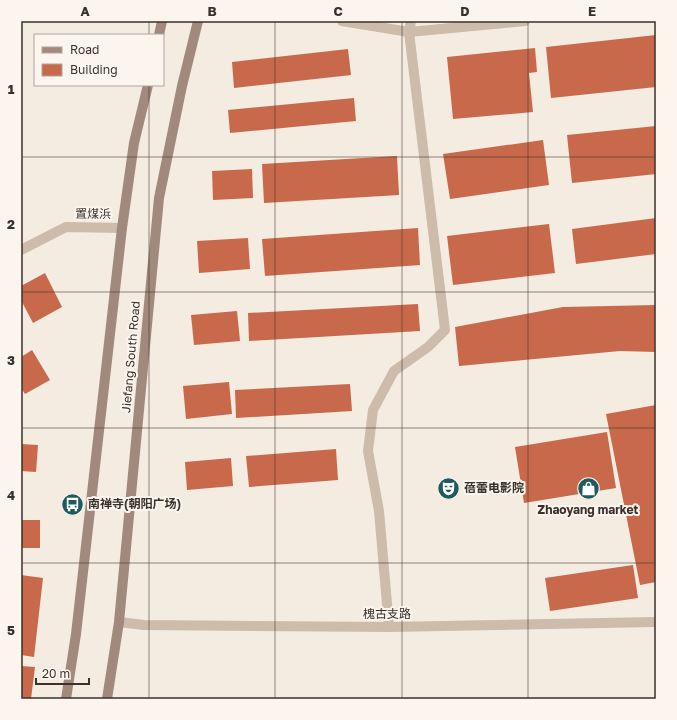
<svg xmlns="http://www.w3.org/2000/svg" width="677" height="720" font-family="'Golos Text','Noto Sans SC',sans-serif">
<rect width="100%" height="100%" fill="#f4ebe1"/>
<g fill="#c8694b">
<path d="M656,35V87L551,98L546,47Z"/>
<path d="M535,48L537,72L529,73L533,112L453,119L447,57Z"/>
<path d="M348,49L351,75L234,88L232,62Z"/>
<path d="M354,98L356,121L230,133L228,110Z"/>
<path d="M656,126V174L572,183L567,135Z"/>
<path d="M543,140L549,185L450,199L443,154Z"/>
<path d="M397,156L399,195L264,203L262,164Z"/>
<path d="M252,169L253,198L213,200L212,171Z"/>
<path d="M656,218V254L576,264L572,229Z"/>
<path d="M549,224L555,273L453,285L447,236Z"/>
<path d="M418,228L420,265L265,276L262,239Z"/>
<path d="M248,238L250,269L199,273L197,241Z"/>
<path d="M45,273L62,307L33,323L21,300V286Z"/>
<path d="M418,304L420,331L249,341L248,313Z"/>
<path d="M656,305V352L620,351L459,366L455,327L563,307Z"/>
<path d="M237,311L240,341L194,345L191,315Z"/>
<path d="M32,350L50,380L25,394L21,388V357Z"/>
<path d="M229,382L232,414L186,419L183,386Z"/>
<path d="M350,384L352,411L236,418L235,390Z"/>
<path d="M656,405V582L640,585L606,414Z"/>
<path d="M607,432L616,488L524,503L515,447Z"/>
<path d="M21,444L38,445L36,472L21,471Z"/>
<path d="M336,449L338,480L249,487L246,456Z"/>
<path d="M231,458L233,486L187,490L185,462Z"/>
<rect x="21" y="520" width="19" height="28"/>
<path d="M633,565L638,598L550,611L545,578Z"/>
<path d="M21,575L43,578L34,657L21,655Z"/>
<path d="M21,666L35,667L31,699H21Z"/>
</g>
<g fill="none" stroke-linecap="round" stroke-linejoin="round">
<g stroke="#cdbbac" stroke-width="10">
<path d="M342,21L409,32L525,21"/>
<path d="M21,250L66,227L122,228"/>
<path d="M119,622L144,625L389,627L656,622"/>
<path d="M389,627L379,511L368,451L373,410L394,371L428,347L445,330L409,32L411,21"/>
</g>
<g stroke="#a18a7d" stroke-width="10">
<path d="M159,35L162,21"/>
<path d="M66,699L76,634L122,228L134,143L148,85"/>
<path d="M107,699L119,622L159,198L182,86L198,21"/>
</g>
</g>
<path fill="none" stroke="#3b302b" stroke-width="1" stroke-opacity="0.55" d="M149,21V35M275,21V699M402,21V699M528,21V699M149,85V699M21,157H656M21,292H656M21,428H656M21,563H656"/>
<defs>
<symbol id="theatre-disc" viewBox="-11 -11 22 22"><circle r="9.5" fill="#1f5a5e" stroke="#fbf5ee"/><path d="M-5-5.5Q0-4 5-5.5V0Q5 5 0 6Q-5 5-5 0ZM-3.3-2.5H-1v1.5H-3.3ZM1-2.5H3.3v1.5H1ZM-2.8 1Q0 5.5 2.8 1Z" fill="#fff"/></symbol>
<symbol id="shop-disc" viewBox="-11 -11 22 22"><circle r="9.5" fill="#1f5a5e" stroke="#fbf5ee"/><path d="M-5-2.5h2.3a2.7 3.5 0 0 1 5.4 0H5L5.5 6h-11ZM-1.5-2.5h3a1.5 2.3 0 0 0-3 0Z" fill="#fff"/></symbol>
<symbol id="bus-disc" viewBox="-11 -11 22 22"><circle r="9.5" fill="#1f5a5e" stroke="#fbf5ee"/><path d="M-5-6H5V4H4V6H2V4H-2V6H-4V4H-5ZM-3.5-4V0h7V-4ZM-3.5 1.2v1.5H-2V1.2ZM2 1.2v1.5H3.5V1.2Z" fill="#fff"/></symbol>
</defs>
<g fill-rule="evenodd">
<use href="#theatre-disc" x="436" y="476" width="25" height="25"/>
<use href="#shop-disc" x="576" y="476" width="25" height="25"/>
<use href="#bus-disc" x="60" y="492" width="25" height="25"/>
</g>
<g text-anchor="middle" stroke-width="4" stroke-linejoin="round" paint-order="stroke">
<g font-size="12" fill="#3b302b" stroke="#fbf5ee">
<text transform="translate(93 214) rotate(1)" y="4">置煤浜</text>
<text transform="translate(131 357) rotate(-85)" y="4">Jiefang South Road</text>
<text x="387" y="618">槐古支路</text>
</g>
<g font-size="12" font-weight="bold" fill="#3b302b" stroke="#fbf5ee" text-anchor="start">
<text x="464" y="492">蓓蕾电影院</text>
<text x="88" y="508">南禅寺(朝阳广场)</text>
<text x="588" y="514" text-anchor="middle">Zhaoyang market</text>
</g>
</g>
<rect width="677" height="720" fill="none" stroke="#fbf5ee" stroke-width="44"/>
<rect x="34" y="34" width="130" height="52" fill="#fbf5ee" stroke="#aea6a0"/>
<rect x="42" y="47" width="20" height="6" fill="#a18a7d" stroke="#aea6a0"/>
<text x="70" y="54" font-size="12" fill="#3b302b">Road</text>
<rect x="42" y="64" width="20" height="12" fill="#c8694b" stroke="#aea6a0"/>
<text x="70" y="74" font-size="12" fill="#3b302b">Building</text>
<path d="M36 678v6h53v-6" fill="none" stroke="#3b302b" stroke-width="2"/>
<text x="42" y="678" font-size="12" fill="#3b302b" stroke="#fbf5ee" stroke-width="3" paint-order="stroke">20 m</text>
<rect x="22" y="22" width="633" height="676" fill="none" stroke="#3b302b" stroke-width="1.5"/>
<g font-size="13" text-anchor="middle" font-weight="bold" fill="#3b302b">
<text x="85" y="16">A</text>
<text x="212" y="16">B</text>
<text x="338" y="16">C</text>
<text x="465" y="16">D</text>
<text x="592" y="16">E</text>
<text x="11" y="94">1</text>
<text x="11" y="229">2</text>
<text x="11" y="365">3</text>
<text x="11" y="500">4</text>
<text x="11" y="635">5</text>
</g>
</svg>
